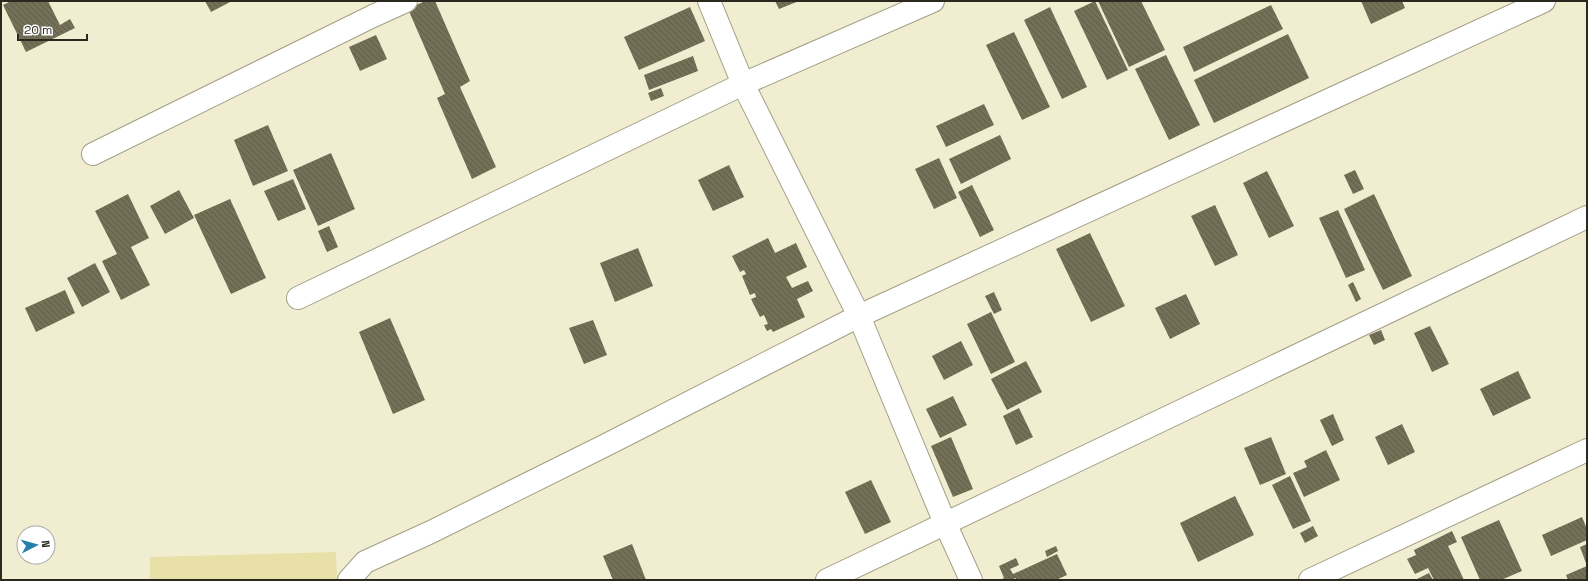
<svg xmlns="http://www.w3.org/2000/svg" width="1588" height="581" font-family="'Space Grotesk',sans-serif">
<defs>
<pattern id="building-back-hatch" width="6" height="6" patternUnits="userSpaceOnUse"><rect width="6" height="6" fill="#747058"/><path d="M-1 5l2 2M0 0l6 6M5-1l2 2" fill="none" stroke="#5f5c48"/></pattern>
</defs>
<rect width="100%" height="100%" fill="#f1edd1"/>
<path fill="#e8e0a7" d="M336,552L337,580H150V557Z"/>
<g fill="url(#building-back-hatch)">
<path d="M11,1H48L60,25L70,19L75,28L26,52L3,5Z"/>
<path d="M205,1H232L211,12Z"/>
<path d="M425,1H435L470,81L460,87L496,167L472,179L437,98L445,94L408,9Z"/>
<path d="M775,1H799L779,9Z"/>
<path d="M1095,1L1128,70L1107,80L1074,11Z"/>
<path d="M1098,1H1141L1165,50L1129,67Z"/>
<path d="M1361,1H1402L1405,8L1371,24Z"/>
<path d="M1271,5L1283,29L1194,72L1183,47Z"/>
<path d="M690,7L705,41L639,70L624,37Z"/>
<path d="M1050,7L1087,87L1062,99L1024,20Z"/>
<path d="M1014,32L1050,107L1022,120L986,45Z"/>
<path d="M1288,34L1309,78L1214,123L1194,80Z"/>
<path d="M376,35L387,59L360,71L349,47Z"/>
<path d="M1166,55L1200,125L1169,140L1135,69Z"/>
<path d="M693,56L698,71L649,90L644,75Z"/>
<path d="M661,88L664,96L651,101L648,93Z"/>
<path d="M984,104L994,125L946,147L936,126Z"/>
<path d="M268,125L288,171L253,186L234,140Z"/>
<path d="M1000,135L1011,159L961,184L949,159Z"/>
<path d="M331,153L355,209L318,226L293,170Z"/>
<path d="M939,158L957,198L934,209L915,169Z"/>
<path d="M729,165L744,197L713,211L698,180Z"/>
<path d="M1355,170L1364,189L1353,194L1344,175Z"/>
<path d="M1267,171L1294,226L1269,238L1243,183Z"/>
<path d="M293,179L306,209L278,221L264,191Z"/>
<path d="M972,185L994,230L980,237L958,192Z"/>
<path d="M179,190L194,218L165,234L150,206Z"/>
<path d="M128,194L149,238L131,247L150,285L121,300L102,261L117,254L95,211Z"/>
<path d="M1374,194L1412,276L1383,290L1344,209Z"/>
<path d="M230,199L266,278L231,294L194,215Z"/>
<path d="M1215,205L1238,255L1215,266L1191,216Z"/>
<path d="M1338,210L1365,270L1346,278L1319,218Z"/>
<path d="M329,226L338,247L327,252L318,231Z"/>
<path d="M1090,233L1125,306L1091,322L1056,249Z"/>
<path d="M768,238L775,253L796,243L807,267L786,277L792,288L808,281L813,291L797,299L805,317L773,332L771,329L767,331L764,325L768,324L764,315L760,317L751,299L756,297L755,293L750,295L742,276L746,274L744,270L740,272L732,256Z"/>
<path d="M638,248L653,286L615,302L600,263Z"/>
<path d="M95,263L110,292L82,307L67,278Z"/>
<path d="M1353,282L1361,299L1356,302L1348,285Z"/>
<path d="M65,290L75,313L36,332L25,308Z"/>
<path d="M994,292L1002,310L994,314L985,296Z"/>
<path d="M1186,294L1200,324L1170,339L1155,308Z"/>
<path d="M991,312L1015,362L991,374L967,324Z"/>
<path d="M390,318L425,400L393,414L359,332Z"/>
<path d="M593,320L607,355L584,364L569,328Z"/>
<path d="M1430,326L1449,364L1432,372L1414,333Z"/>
<path d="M1381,330L1385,340L1374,345L1369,335Z"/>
<path d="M961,341L973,365L944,380L932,356Z"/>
<path d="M1026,361L1042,392L1007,410L991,379Z"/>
<path d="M1518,371L1531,398L1493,416L1480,389Z"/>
<path d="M953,396L967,425L940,438L926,409Z"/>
<path d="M1019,408L1033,437L1016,445L1003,416Z"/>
<path d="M1333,414L1344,440L1332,446L1320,420Z"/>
<path d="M1402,424L1415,452L1388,465L1375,437Z"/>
<path d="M951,437L973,489L953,497L931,446Z"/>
<path d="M1271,437L1286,474L1260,485L1244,448Z"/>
<path d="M1326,450L1340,480L1304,497L1293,473L1307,467L1304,461Z"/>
<path d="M1290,476L1311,521L1293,529L1272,485Z"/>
<path d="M871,480L891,522L865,534L845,492Z"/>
<path d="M1235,496L1254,535L1198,562L1180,523Z"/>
<path d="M1582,517L1587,529V540L1551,556L1542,535Z"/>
<path d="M1499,520L1522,571L1501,580H1480L1461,537Z"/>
<path d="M1313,526L1318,536L1305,543L1300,533Z"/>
<path d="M1452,531L1457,542L1448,546L1464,580H1434L1428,568L1415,574L1407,559L1416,555L1414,550Z"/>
<path d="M632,544L646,580H613L603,556Z"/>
<path d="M1587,544V580H1568L1566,575L1587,566L1580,547Z"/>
<path d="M1056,546L1058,551L1047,557L1045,551Z"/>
<path d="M1057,554L1067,575L1056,580H1016V578L1011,580H1000L1004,578L999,566L1016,558L1019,565L1010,569L1013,574Z"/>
<path d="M1429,573L1433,580H1418L1417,579Z"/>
</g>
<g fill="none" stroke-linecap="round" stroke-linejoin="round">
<defs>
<g id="minor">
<path d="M709,1L743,84L859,316L945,523L971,580"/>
<path d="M93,154L373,16L406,1"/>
<path d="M298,298L743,84L933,1"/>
<path d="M349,580L365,562L431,532L604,446L859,316L1544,1"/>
<path d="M827,580L1587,217"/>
<path d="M1310,580L1587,450"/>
</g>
</defs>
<use href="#minor" stroke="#a29f85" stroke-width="24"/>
<use href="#minor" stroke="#fff" stroke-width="22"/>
</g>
<rect width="1588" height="581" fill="none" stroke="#2b291f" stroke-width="4"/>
<g transform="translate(36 545) rotate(84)"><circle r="19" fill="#ffffff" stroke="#aaa9a5"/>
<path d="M0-3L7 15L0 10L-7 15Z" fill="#2380ad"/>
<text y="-6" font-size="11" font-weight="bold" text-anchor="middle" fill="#2b291f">N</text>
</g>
<path d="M18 34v6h69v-6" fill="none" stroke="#2b291f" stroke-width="2"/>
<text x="24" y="34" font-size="12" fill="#2b291f" stroke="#ffffff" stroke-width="3" paint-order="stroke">20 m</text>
</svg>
